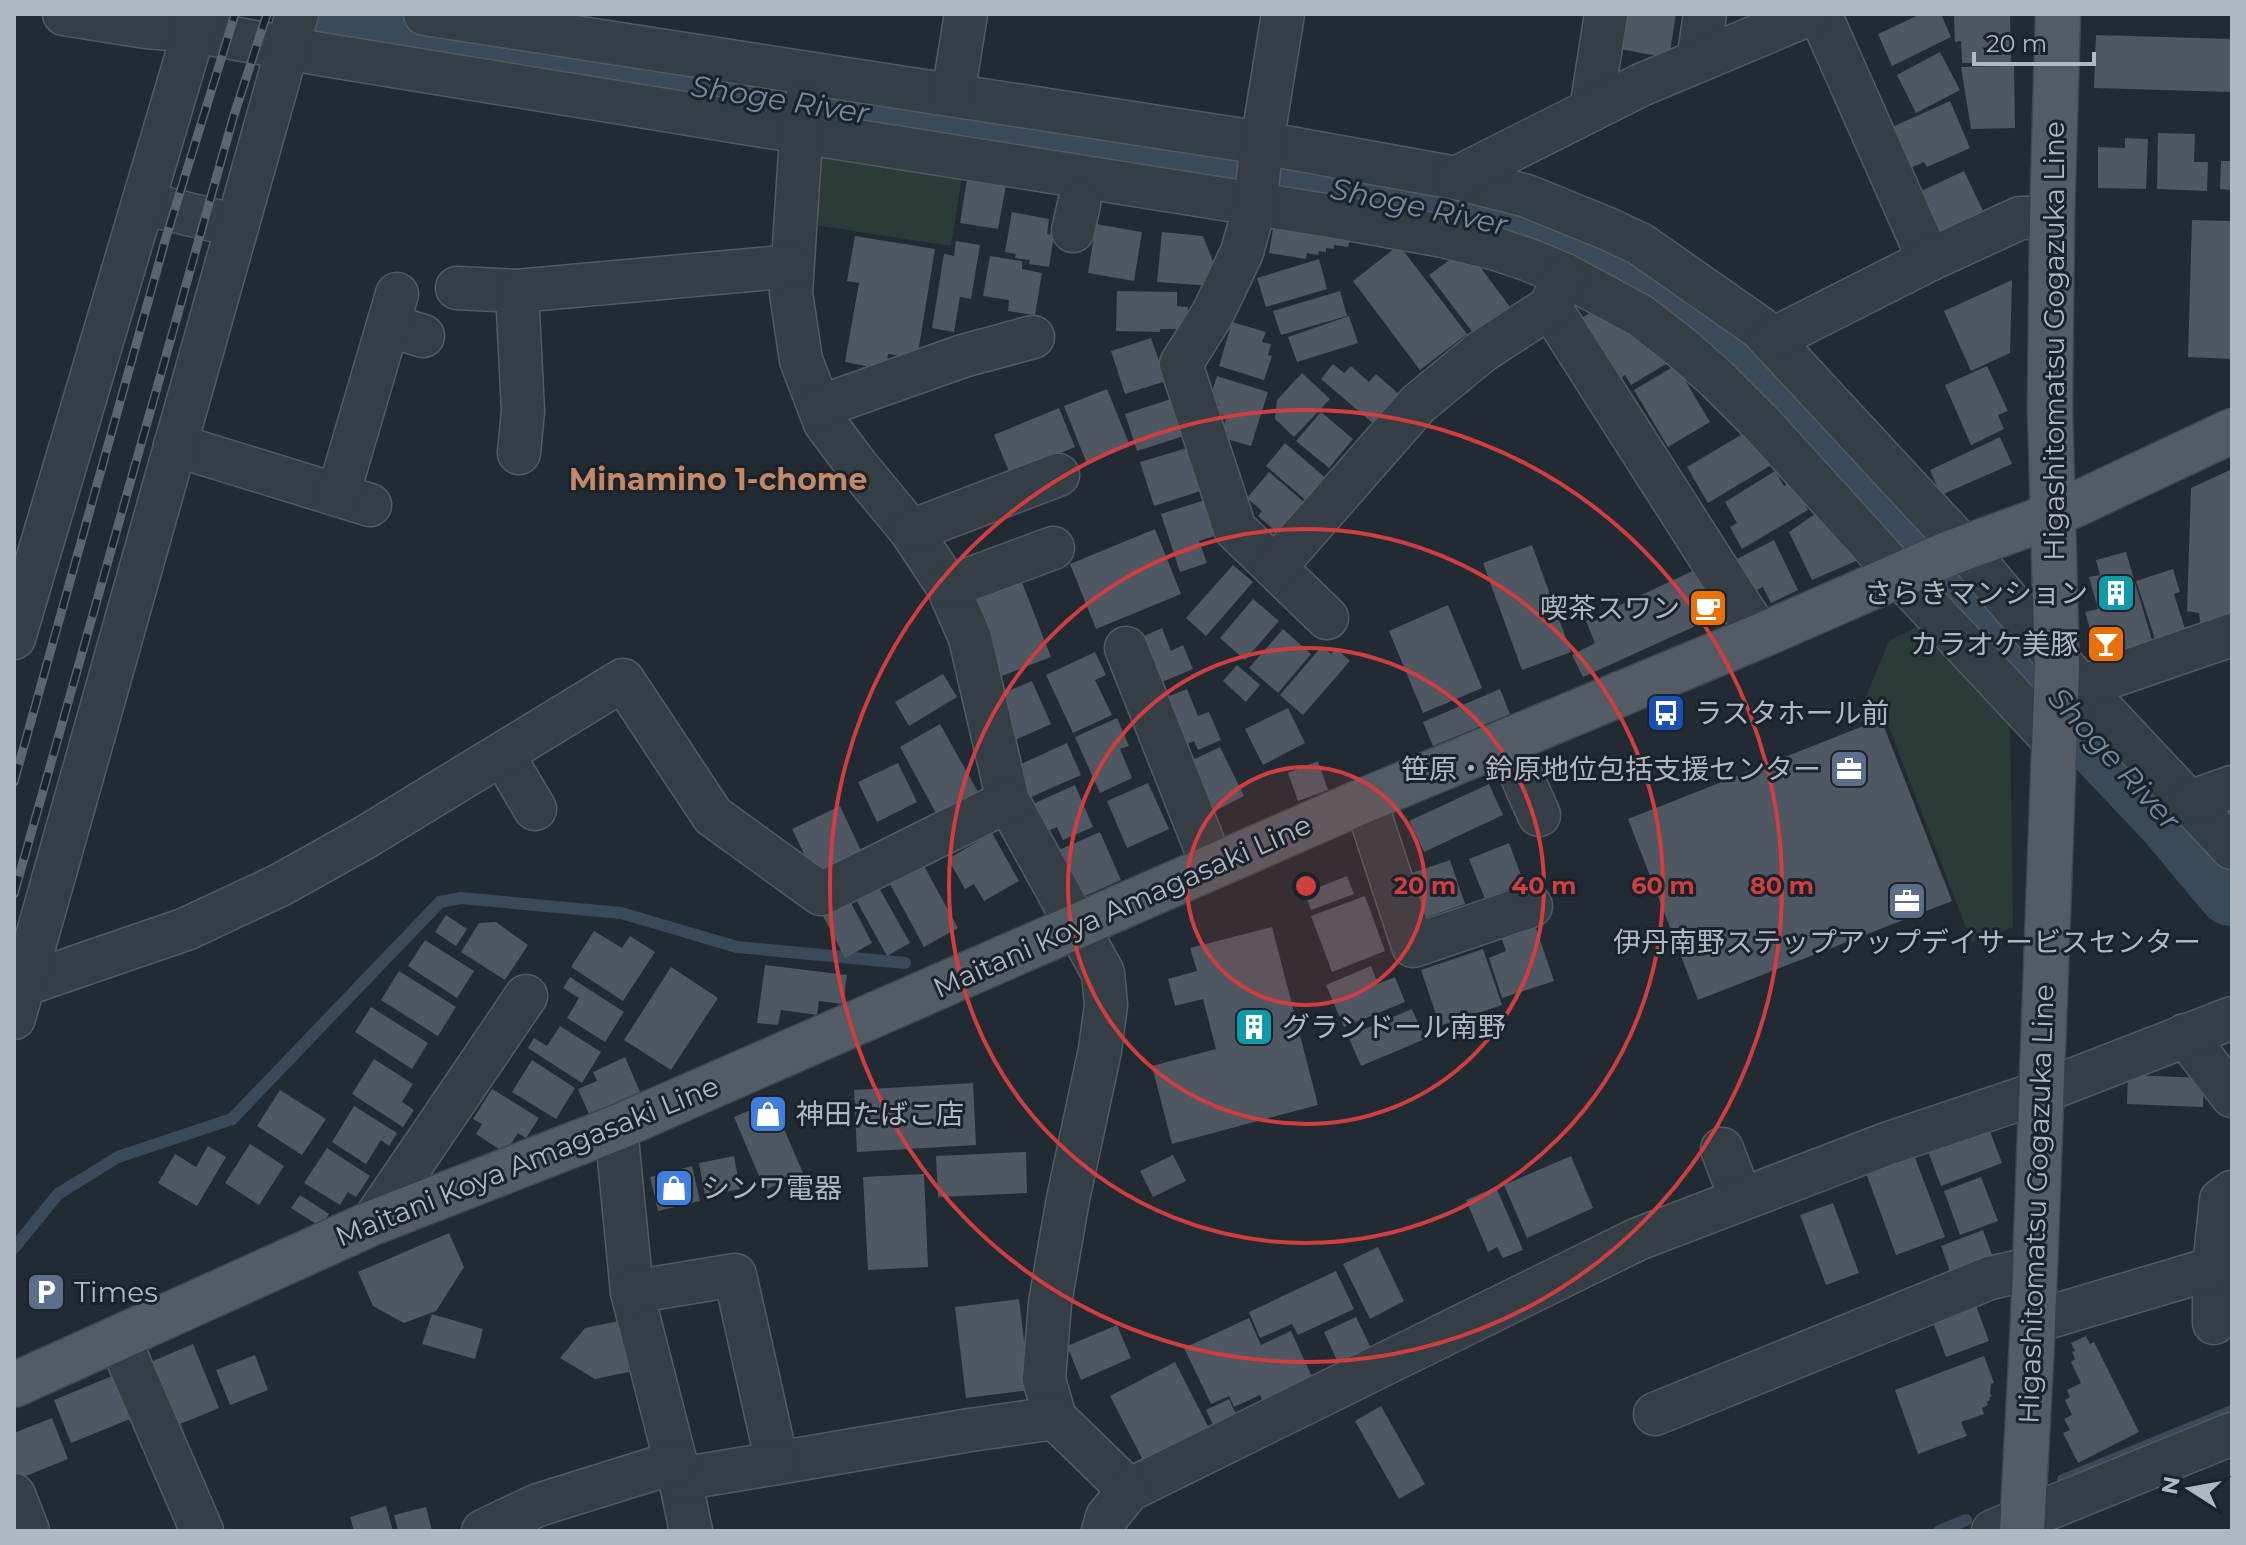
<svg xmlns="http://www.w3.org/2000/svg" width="2246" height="1545" font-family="Montserrat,'Noto Sans JP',sans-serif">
<rect width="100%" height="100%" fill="#222b34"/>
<g fill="#2a3b3a">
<path d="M811,136L964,164L951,246L808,224Z"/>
<path d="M1923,624L2010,716L2013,927L1972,943L1884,714L1855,723L1889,641Z"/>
</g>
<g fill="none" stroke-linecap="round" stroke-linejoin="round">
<g stroke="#3a4a5b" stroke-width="12">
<path d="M14,1248L58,1194L118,1157L232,1119L440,902L461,898L621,913L737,947L905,963"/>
<path d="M2063,1480L2232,1411"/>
<path d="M1939,1531L1966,1520"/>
</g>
<path stroke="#3a4a5b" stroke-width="72" d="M345,34L760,93L1154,156L1464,212L1579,243L1677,298L1814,427L1999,635L2172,818L2232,890"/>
</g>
<g fill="#4e5762">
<path d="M1620,14H1676L1669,58L1614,48Z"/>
<path d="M1921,14H1941L1951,37L1892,66L1878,34Z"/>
<path d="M1954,14H2010L2011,62L1962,63L1961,41L1955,42Z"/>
<path d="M2096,35L2232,39V92L2094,88Z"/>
<path d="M1940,52L1960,90L1916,113L1897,75Z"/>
<path d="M2014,66L2015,128L1971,129L1961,67Z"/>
<path d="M1950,101L1970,148L1927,167L1924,162L1908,169L1890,128Z"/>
<path d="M2158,133L2195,134L2194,162H2208L2207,191L2157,189Z"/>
<path d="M2125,138L2148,139L2146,189L2098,188V147L2125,148Z"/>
<path d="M2221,161H2232V190L2220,189Z"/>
<path d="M1964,171L1984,213L1940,233L1921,191Z"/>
<path d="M968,173L1007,180L998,229L960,223Z"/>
<path d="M1012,212L1049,219L1047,234L1054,235L1049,267L1029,264L1030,260L1015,258L1016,254L1005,252Z"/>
<path d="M2192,220L2232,221V359L2188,357Z"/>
<path d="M1274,222L1351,235L1348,247L1334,245V249L1326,248V252L1319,251L1318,255L1307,253L1306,259L1269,253Z"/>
<path d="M1096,224L1142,232L1134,281L1088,273Z"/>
<path d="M1162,232L1203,236L1214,264L1212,286L1157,282Z"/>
<path d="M855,236L935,249L917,359L888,354L886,370L845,362L859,283L847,281Z"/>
<path d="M956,241L980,245L971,299L960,297L954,332L932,328L944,254L954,256Z"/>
<path d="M1399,245L1467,334L1420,370L1353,281Z"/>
<path d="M1466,248L1513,311L1477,338L1429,275Z"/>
<path d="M990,256L1022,261V269L1042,273L1035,315L1008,311L1009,300L983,296Z"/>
<path d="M1319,259L1327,289L1266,307L1257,278Z"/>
<path d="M2012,280L2010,353L1971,371L1944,311Z"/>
<path d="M1117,291L1177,292V306L1188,307V329H1160V332L1116,331Z"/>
<path d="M1340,291L1347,316L1281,335L1273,311Z"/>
<path d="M1594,310L1648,332L1666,364L1631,385L1625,375L1616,381L1580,319Z"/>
<path d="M1349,316L1358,343L1297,362L1288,337Z"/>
<path d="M1232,322L1266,332L1262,342L1271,344L1268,355L1272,356L1264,380L1219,366Z"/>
<path d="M1151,338L1166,381L1125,394L1111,351Z"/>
<path d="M1333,364L1344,373L1351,366L1369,382L1376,374L1400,395L1375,425L1321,379Z"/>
<path d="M1676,365L1710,422L1668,447L1634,390Z"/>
<path d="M1987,366L2008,411L1998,415L2004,429L1971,445L1945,385Z"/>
<path d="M1302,373L1330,399L1294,437L1275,419L1277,400Z"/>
<path d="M1217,376L1268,392L1251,446L1226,439L1228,433L1222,431L1227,416L1216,413L1219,404L1209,401Z"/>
<path d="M1107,389L1130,446L1087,464L1064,406Z"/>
<path d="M1171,399L1184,436L1137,451L1125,414Z"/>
<path d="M1059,408L1075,447L1010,474L994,435Z"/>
<path d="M1321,412L1353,439L1329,468L1296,441Z"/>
<path d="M1751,429L1773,464L1708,503L1687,467Z"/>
<path d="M2000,437L2012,464L1941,495L1930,470Z"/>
<path d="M1285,443L1328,480L1309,503L1266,466Z"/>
<path d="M1187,448L1201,491L1154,506L1140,462Z"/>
<path d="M2232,469V619L2201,628L2199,613L2187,611L2191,488Z"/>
<path d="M1775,471L1784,486L1792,482L1808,510L1742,549L1730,527L1737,523L1725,502Z"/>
<path d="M1269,472L1304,502L1278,533L1258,516L1262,511L1247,498Z"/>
<path d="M1208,499L1216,523L1211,525L1214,536L1199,541L1207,563L1180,572L1161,514Z"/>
<path d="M1826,506L1865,557L1812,580L1789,532Z"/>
<path d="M1155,529L1181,594L1096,629L1070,564Z"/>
<path d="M1774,540L1798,590L1771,603L1763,587L1744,596L1729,563Z"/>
<path d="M1532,545L1571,652L1522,670L1483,563Z"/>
<path d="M2126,552L2154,647L2100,663L2085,612L2098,609L2089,577L2100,575L2096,560Z"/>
<path d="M1233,565L1253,582L1206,636L1186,618Z"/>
<path d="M1701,567L1722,614L1583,677L1572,655L1595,643L1586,621Z"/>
<path d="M2173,569L2180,592L2174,594L2187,635L2157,645L2136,581Z"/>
<path d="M1020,577L1051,657L1002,676L971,596Z"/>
<path d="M1253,599L1279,621L1245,660L1220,638Z"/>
<path d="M1448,605L1482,688L1423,713L1389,631Z"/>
<path d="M1162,628L1171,651L1183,645L1193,669L1150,687L1131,642Z"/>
<path d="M1283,629L1311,654L1278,693L1249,668Z"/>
<path d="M1322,646L1331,654L1336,648L1350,661L1303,715L1280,695Z"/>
<path d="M1095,652L1106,675L1095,680L1112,715L1073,733L1046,675Z"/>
<path d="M1237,665L1260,685L1246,702L1223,681Z"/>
<path d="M943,674L957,697L909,726L895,702Z"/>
<path d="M1032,681L1051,724L1008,743L989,699Z"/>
<path d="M1187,689L1198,716L1209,712L1221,740L1198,750L1194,741L1175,749L1155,702Z"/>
<path d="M1500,689L1510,714L1433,746L1423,722Z"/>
<path d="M1288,708L1305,743L1263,765L1245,729Z"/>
<path d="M1117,718L1129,746L1120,749L1132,778L1100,793L1075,737Z"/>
<path d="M1881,719L1952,901L1698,1000L1628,819Z"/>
<path d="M940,724L978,792L937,815L900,747Z"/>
<path d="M1067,743L1081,775L1022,801L1008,770Z"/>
<path d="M1220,747L1244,796L1207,815L1182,765Z"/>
<path d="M1318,761L1328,790L1298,801L1288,773Z"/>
<path d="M898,763L917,802L877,822L858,782Z"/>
<path d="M1148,783L1169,829L1127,848L1107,801Z"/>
<path d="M1489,784L1503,815L1424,852L1409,821Z"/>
<path d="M1075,785L1093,827L1063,840L1057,827L1039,835L1026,807Z"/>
<path d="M840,806L863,855L816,878L792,829Z"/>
<path d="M1100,832L1121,880L1074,901L1054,852Z"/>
<path d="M992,833L1019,881L984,901L974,884L965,889L948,859Z"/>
<path d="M1509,843L1524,883L1485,899L1469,859Z"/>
<path d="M1450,860L1465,904L1422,919L1406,875Z"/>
<path d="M924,866L958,928L924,947L890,884Z"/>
<path d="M1347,876L1354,894L1311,910L1305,893Z"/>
<path d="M878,886L910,943L887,956L855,898Z"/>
<path d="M1365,896L1385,951L1332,972L1311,916Z"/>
<path d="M850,901L872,943L845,958L823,916Z"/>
<path d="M446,915L467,929L456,946L435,932Z"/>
<path d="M496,922L528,945L505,980L461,952L479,923Z"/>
<path d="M1535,925L1554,981L1502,998L1489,958L1506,951L1501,937Z"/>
<path d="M1272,927L1318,1105L1172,1144L1152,1066L1216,1049L1203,999L1175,1006L1168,979L1197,971L1190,948Z"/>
<path d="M594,931L622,948L630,936L655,952L623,1001L571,967Z"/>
<path d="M425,940L474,971L457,998L408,966Z"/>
<path d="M1483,949L1502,1005L1440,1026L1421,970Z"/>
<path d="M765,965L847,975L843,1004L819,1001L817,1015L781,1010L778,1025L757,1023Z"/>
<path d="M1371,966L1378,984L1395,977L1405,1002L1344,1027L1326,985Z"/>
<path d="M671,967L718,998L671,1070L624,1040Z"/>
<path d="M399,971L456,1007L438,1036L381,1000Z"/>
<path d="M570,977L624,1012L605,1042L567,1018L579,998L563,988Z"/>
<path d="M371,1007L428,1043L412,1069L355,1032Z"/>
<path d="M1412,1009L1425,1039L1361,1066L1348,1036Z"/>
<path d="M560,1026L601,1052L582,1083L528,1048L534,1038L547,1046Z"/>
<path d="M625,1057L640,1092L589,1114L578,1089L597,1081L593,1072Z"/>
<path d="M374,1059L413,1084L402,1102L414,1110L403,1127L352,1094Z"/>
<path d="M532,1060L575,1088L556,1119L512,1092Z"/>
<path d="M2128,1075L2204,1078L2203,1107L2127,1104Z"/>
<path d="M973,1083L976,1145L857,1152L854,1090Z"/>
<path d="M492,1089L539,1118L526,1138L518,1133L505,1153L476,1134L482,1124L473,1119Z"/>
<path d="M280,1090L326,1119L302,1155L257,1126Z"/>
<path d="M772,1101L803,1173L765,1190L734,1117Z"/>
<path d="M354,1106L397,1133L389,1146L381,1140L366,1164L332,1142Z"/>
<path d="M1988,1126L2002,1163L1941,1186L1927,1149Z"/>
<path d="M250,1144L284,1166L259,1205L225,1183Z"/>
<path d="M208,1146L226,1157L197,1206L158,1183L175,1154L196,1167Z"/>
<path d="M327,1148L370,1176L356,1197L348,1192L340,1205L304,1183Z"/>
<path d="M1026,1152L1027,1193L938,1197L936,1156Z"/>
<path d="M1173,1155L1186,1181L1153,1197L1140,1171Z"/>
<path d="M1914,1155L1945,1237L1896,1255L1866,1173Z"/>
<path d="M734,1156L740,1189L705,1196L699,1163Z"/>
<path d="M1571,1156L1593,1208L1527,1238L1504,1185Z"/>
<path d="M692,1166L700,1201L658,1211L650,1177Z"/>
<path d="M924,1174L928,1267L868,1270L863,1177Z"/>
<path d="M1981,1177L1998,1221L1960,1235L1944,1191Z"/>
<path d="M1496,1187L1523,1250L1503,1258L1497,1247L1488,1252L1466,1200Z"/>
<path d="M300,1195L329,1214L321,1227L291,1208Z"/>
<path d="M1833,1203L1859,1273L1826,1285L1800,1215Z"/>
<path d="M1983,1230L1996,1266L1954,1282L1941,1246Z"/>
<path d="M449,1233L464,1267L436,1311L404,1323L373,1306L358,1272Z"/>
<path d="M1378,1247L1404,1301L1370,1319L1343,1264Z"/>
<path d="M1336,1271L1354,1309L1298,1335L1292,1324L1260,1338L1249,1312Z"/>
<path d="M1019,1299L1030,1390L966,1398L955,1307Z"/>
<path d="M1974,1300L1989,1341L1946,1357L1931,1317Z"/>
<path d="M432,1314L483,1329L475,1359L422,1344Z"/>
<path d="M1356,1317L1372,1350L1339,1365L1324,1332Z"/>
<path d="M1249,1318L1261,1345L1291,1331L1313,1379L1263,1402L1260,1395L1234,1407L1229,1396L1211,1404L1184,1348Z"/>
<path d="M619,1321L629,1372L595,1379L560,1358L585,1328Z"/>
<path d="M1117,1325L1131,1358L1081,1380L1067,1346Z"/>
<path d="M2086,1336L2090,1344L2094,1342L2139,1432L2078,1463L2063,1433L2070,1430L2064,1419L2072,1415L2065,1400L2070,1397L2067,1390L2081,1383L2071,1362L2075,1359L2072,1352L2075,1351L2071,1343Z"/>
<path d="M193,1344L219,1408L173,1427L146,1364Z"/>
<path d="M255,1355L268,1390L230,1405L216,1370Z"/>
<path d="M1984,1356L1994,1383L1991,1384L1990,1393L1992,1396L1989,1397L1990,1400L1987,1402L1988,1405L1982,1408L1984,1414L1961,1422L1967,1436L1918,1454L1895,1390Z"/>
<path d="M1175,1362L1212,1434L1147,1468L1110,1396Z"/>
<path d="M117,1374L135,1417L71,1443L54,1400Z"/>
<path d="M1229,1399L1240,1423L1217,1433L1206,1410Z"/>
<path d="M1381,1406L1425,1484L1399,1499L1355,1421Z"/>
<path d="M52,1418L68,1459L16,1480L14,1476V1433Z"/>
<path d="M386,1506L393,1531H354L350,1517Z"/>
<path d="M426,1507L432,1531H398L394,1515Z"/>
</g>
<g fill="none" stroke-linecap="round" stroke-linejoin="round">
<defs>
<g id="minor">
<path d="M64,14L146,27L194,31L320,54L800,132L1331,216L1443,236L1496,249L1529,260L1565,275L1641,316L1682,348L1717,379L1762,424L1898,574L2054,741"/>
<path d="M425,14L1262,143L1456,178L1527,196L1608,229L1640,244L1760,328L1964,548L2081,687L2232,848"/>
<path d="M1283,14L1262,143L1255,205L1242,252L1213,313L1181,364L1235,529L1327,618"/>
<path d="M1820,14L1929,260"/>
<path d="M1698,61L1705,14"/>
<path d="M953,94L966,14"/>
<path d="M803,106L791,293L801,360L825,423L858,467L911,531L948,587L970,638L1008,801L1103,973L1106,1005L1100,1050L1068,1199L1050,1303L1044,1379L1055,1418"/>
<path d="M1591,110L1606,14"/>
<path d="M1456,178L1641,85L1810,14"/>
<path d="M143,203L237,226"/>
<path d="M1073,231L1079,204"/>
<path d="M457,288L517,291"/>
<path d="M1550,307L1760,636"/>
<path d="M388,325L423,336"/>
<path d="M1771,340L1929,260L2020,218H2052"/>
<path d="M819,407L963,356L1033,337"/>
<path d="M175,445L370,505"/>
<path d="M519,453L523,411L517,291L792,266"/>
<path d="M338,495L397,294"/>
<path d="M911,531L1058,475"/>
<path d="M1275,567L1418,404L1481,352L1550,307L1565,275"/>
<path d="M948,587L1053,548"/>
<path d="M14,638L199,14"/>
<path d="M1126,648L1213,867"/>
<path d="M2081,687L2232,635"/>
<path d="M1506,741L1539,815"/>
<path d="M503,755L535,809"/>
<path d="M1365,800L1413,946L1531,906"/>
<path d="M2190,802L2232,787"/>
<path d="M14,968L23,985L186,929L280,885L364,838L623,680L713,816L821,894L1008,801"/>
<path d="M14,1018L297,14"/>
<path d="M2185,1035L2232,1096"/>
<path d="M616,1128L632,1292L680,1479L691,1531"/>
<path d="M1722,1149L1741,1199"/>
<path d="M372,1223L526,996"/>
<path d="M2214,1268V1323"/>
<path d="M632,1292L735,1275L777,1463L970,1430L1055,1418L1129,1490L1638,1239L1889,1143L2041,1092L2232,1018"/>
<path d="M2033,1322L2214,1268L2221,1200L2232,1192"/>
<path d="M119,1339L202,1531"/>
<path d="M1655,1414L1990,1278L2034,1268"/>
<path d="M680,1479L777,1463"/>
<path d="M14,1495L28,1531"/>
<path d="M483,1531L538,1505L676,1462"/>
<path d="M1103,1531L1107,1517L1129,1490"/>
<path d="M1993,1531L2232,1434"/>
</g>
<g id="major">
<path d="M14,1385L372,1223L616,1128L1365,800L1760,636L1950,553L2051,516L2232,431"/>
<path d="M2022,1531L2033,1322L2057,668L2050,409L2052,218L2058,14"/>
</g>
</defs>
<use href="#minor" stroke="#535b62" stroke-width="45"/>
<use href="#major" stroke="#3f464e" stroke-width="47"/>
<use href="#minor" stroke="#353d45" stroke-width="42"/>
<use href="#major" stroke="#535c65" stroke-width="44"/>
<defs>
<g id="rail">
<path d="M14,782L165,241L235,14"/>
<path d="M14,894L234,115L267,14"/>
</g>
</defs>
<use href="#rail" stroke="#5c646e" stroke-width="9"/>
<use href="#rail" stroke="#1b2229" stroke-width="6" stroke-dasharray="18" stroke-linecap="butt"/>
</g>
<circle cx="1306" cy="886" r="119" fill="#d03e3f" fill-opacity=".12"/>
<g fill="none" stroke="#d03e3f" stroke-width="4">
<circle cx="1306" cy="886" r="119"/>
<circle cx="1306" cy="886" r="238"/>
<circle cx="1306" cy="886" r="357"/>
<circle cx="1306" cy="886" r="476"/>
</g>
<defs>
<symbol id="building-square" viewBox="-11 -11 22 22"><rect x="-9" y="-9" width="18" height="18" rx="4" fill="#0f9aa8" stroke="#1b2229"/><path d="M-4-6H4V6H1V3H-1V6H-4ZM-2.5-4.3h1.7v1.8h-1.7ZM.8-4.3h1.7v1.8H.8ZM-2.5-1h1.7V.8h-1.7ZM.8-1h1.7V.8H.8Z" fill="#fff"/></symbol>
<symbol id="cafe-square" viewBox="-11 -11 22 22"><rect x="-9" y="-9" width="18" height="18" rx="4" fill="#e8710a" stroke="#1b2229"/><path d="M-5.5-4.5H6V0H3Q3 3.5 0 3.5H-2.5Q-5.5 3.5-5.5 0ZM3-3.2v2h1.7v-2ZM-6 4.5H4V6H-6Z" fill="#fff"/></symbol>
<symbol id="bar-square" viewBox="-11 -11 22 22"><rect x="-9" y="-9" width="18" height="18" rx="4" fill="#e8710a" stroke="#1b2229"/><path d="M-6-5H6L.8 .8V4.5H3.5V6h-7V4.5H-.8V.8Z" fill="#fff"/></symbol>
<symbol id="bus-square" viewBox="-11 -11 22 22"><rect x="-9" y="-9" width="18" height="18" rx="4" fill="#1a4fb4" stroke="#1b2229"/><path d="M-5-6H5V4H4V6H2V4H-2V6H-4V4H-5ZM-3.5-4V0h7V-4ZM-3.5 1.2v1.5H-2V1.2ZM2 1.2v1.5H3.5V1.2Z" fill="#fff"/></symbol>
<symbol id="office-square" viewBox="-11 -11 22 22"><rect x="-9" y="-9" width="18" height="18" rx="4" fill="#5c6f8a" stroke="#1b2229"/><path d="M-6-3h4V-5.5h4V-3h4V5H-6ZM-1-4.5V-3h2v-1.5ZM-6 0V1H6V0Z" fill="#fff"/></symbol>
<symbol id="shop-square" viewBox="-11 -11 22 22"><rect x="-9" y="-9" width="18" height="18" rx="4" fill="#3f7fe0" stroke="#1b2229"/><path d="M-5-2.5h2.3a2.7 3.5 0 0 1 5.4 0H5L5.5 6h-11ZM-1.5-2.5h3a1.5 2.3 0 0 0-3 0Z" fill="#fff"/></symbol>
<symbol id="parking-square" viewBox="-11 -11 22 22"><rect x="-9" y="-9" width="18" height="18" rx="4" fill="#5c6f8a" stroke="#1b2229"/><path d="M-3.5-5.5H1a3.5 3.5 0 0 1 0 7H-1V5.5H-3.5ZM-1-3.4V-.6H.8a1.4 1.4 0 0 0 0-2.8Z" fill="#fff"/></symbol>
</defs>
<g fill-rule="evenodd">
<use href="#building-square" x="2094" y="571" width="44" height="44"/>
<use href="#cafe-square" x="1686" y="586" width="44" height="44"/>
<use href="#bar-square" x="2084" y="622" width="44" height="44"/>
<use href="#bus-square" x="1644" y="691" width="44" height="44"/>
<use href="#office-square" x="1827" y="747" width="44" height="44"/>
<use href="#office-square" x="1885" y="879" width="44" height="44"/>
<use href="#building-square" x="1232" y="1005" width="44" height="44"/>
<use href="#shop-square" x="746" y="1092" width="44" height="44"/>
<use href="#shop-square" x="652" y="1166" width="44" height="44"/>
<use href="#parking-square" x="24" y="1270" width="44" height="44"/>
</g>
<g text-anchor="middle" stroke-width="6" stroke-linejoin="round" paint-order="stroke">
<g font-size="28" fill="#b0b8c1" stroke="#1b2229">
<text transform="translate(2054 341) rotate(-90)" y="10">Higashitomatsu Gogazuka Line</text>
<text transform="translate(1122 906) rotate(-24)" y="10">Maitani Koya Amagasaki Line</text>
<text transform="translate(527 1161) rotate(-22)" y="10">Maitani Koya Amagasaki Line</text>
<text transform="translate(2036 1204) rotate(-88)" y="10">Higashitomatsu Gogazuka Line</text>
</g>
<g font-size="28" fill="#b0b8c1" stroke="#1b2229" text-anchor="start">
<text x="2088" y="603" text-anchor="end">さらきマンション</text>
<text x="1680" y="618" text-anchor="end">喫茶スワン</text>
<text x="2078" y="654" text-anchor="end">カラオケ美豚</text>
<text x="1694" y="723">ラスタホール前</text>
<text x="1821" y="779" text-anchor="end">笹原・鈴原地位包括支援センター</text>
<text x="1907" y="952" text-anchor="middle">伊丹南野ステップアップデイサービスセンター</text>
<text x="1282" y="1037">グランドール南野</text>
<text x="796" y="1124">神田たばこ店</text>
<text x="702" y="1198">シンワ電器</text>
<text x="74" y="1302">Times</text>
</g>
<g font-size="30" font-style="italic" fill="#748ba1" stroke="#1b2229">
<text transform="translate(780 100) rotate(9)" y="10">Shoge River</text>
<text transform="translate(1419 207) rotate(12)" y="10">Shoge River</text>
<text transform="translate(2114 759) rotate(48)" y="10">Shoge River</text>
</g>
<g font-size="30" font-weight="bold" fill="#c48968" stroke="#1b2229">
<text x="718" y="490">Minamino 1-chome</text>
</g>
</g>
<circle cx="1306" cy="886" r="12" fill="#d03e3f" stroke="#1b2229" stroke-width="4"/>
<g font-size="24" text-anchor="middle" font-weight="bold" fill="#d03e3f" stroke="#1b2229" stroke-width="6" stroke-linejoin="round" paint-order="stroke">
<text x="1425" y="894">20 m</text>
<text x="1544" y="894">40 m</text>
<text x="1663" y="894">60 m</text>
<text x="1782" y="894">80 m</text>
</g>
<rect width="2246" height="1545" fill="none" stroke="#b0b8c1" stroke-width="32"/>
<g transform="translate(2190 1489) rotate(281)" stroke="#1b2229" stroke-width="6" paint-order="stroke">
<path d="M0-6L14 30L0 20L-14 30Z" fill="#b0b8c1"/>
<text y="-12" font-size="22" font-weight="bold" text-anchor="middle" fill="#b0b8c1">N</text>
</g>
<path d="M1974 52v12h120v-12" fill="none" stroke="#b0b8c1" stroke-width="4"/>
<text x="1986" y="52" font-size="24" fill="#b0b8c1" stroke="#1b2229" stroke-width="6" paint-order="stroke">20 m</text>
</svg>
